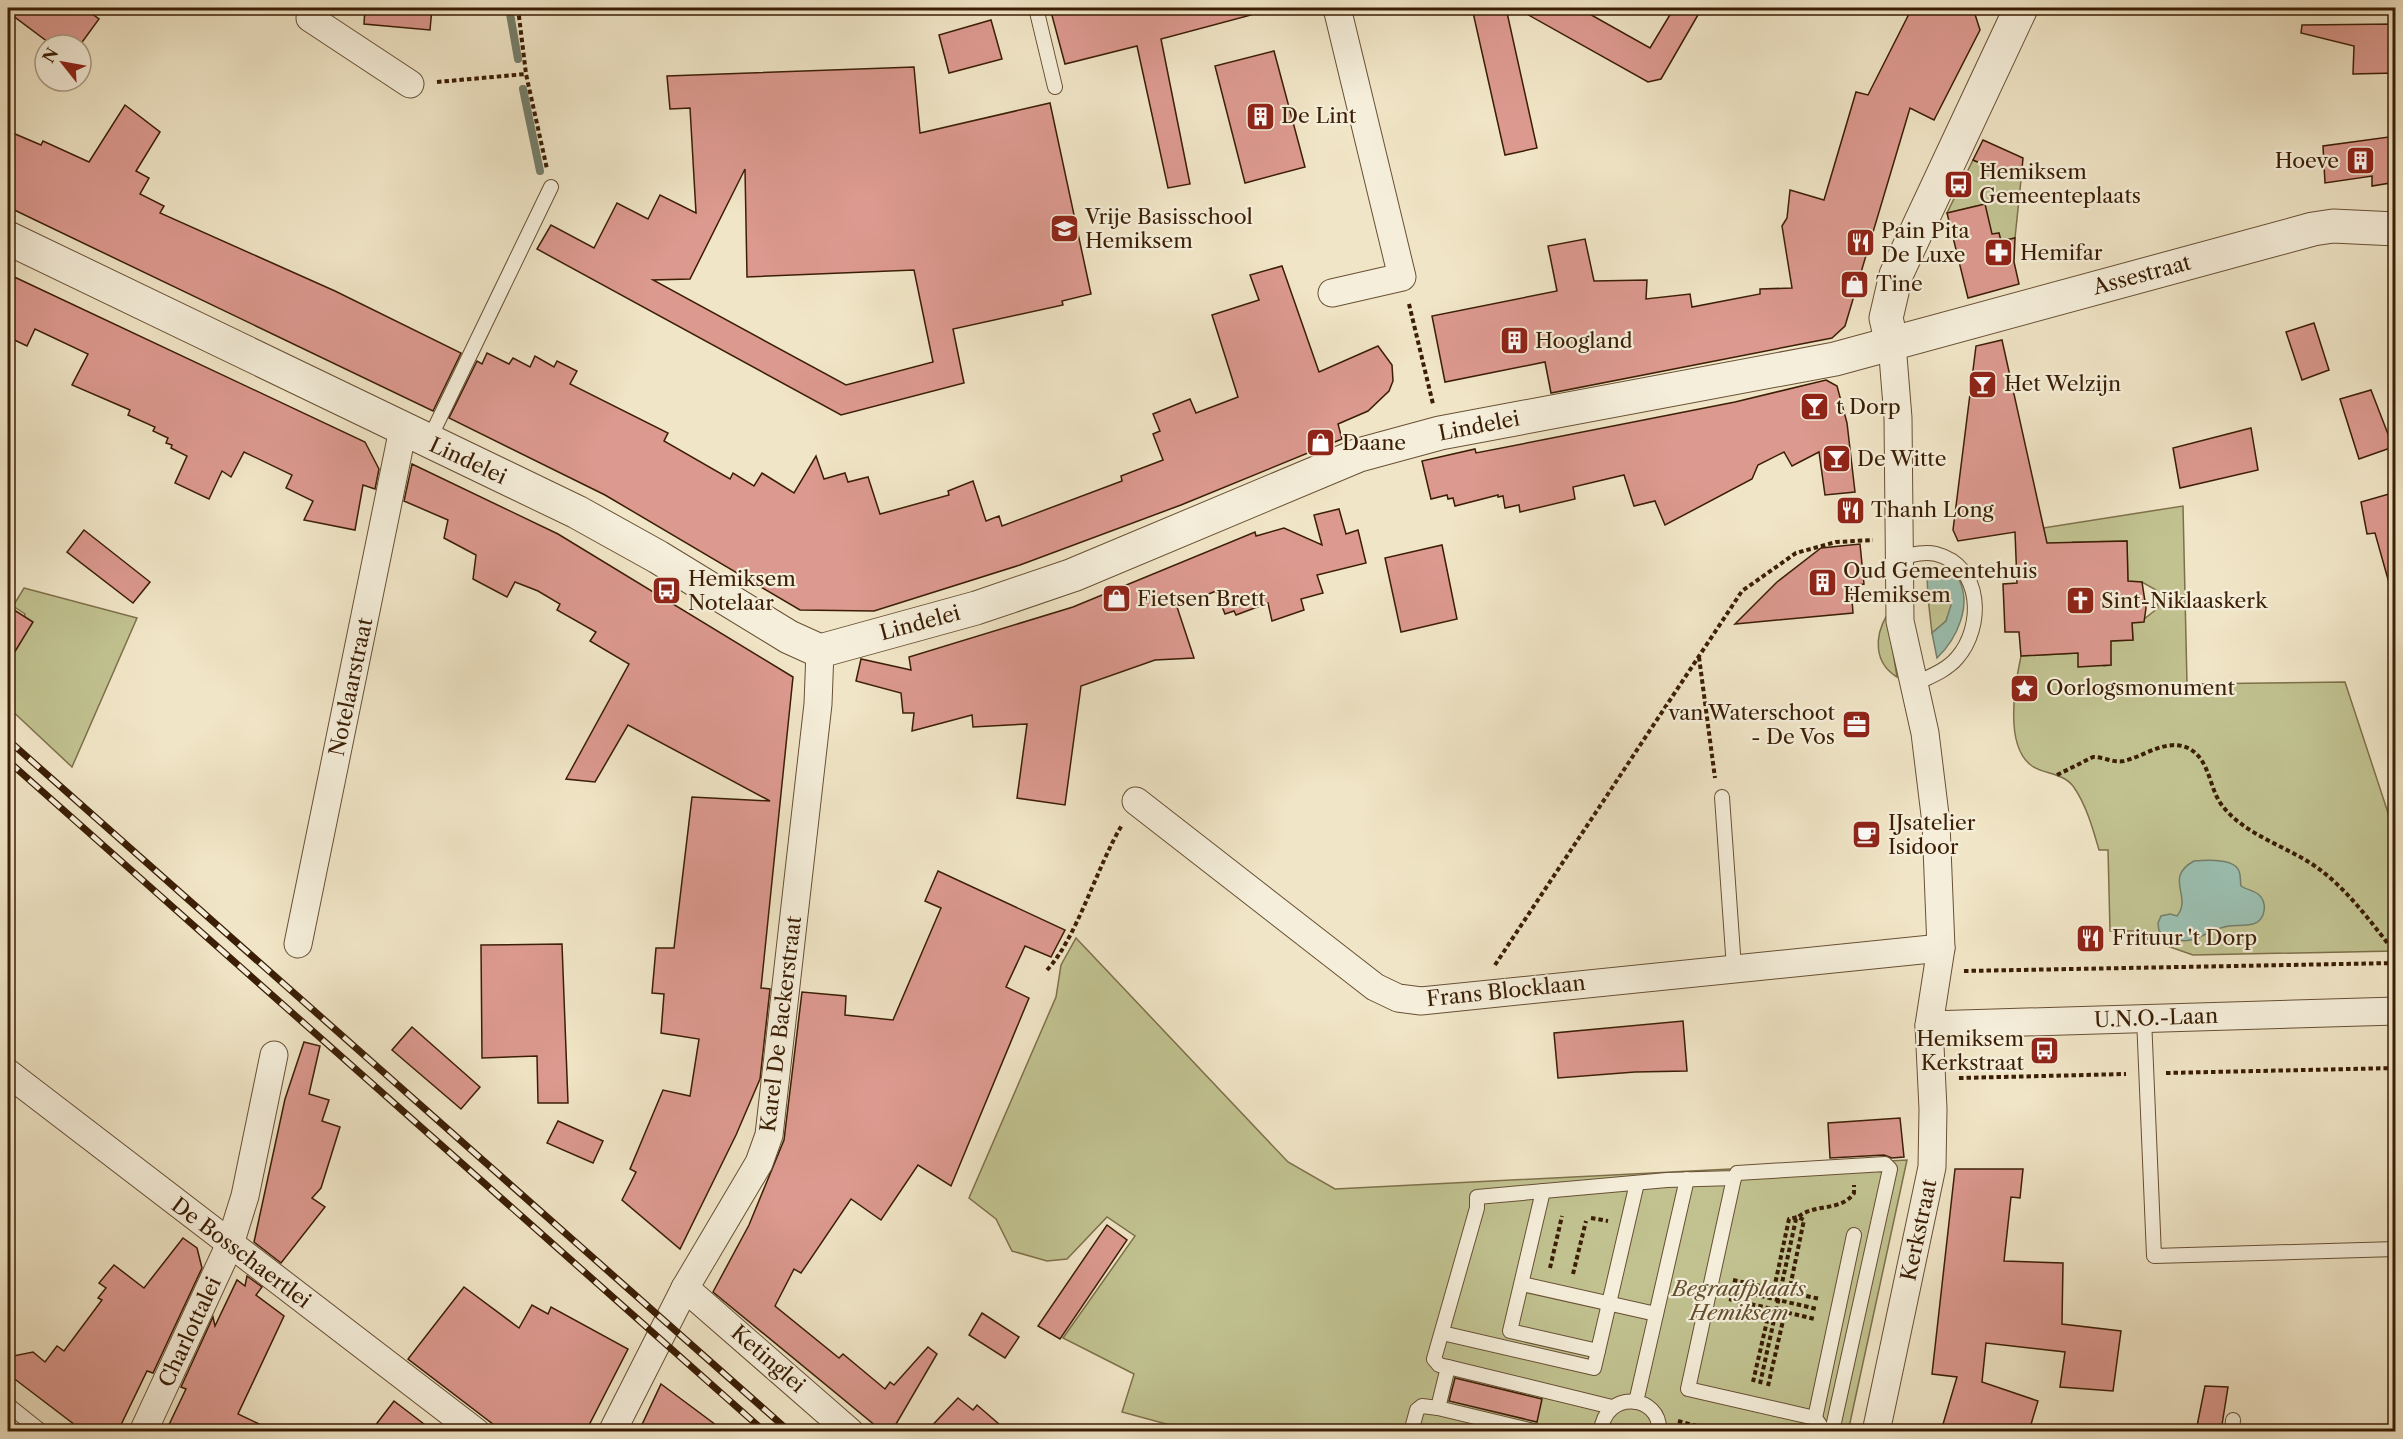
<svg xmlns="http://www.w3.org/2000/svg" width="2403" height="1439" font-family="'Libre Caslon Text',serif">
<rect width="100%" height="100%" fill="#f0e5c6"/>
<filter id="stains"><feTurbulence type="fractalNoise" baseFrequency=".00333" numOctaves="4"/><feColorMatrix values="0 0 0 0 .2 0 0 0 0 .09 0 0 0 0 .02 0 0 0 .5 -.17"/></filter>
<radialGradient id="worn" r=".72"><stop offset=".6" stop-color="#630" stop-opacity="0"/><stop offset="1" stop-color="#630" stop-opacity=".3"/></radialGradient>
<g fill="#c1c290" stroke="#7e704a" stroke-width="1.5">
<path d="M1973,160L2021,180L2015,238L2001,241L1999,233L1992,234L1976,206L1947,213Z"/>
<path d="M2183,506L2187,684L2345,682L2395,834V951L2193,955L2147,939L2146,931H2110L2108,850H2099C2093,829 2086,804 2073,786C2063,773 2044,774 2032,766C2004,746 2015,684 2021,656L2079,653L2104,666L2111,665L2109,641L2133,640L2132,620L2144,619L2158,608L2156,590L2142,582L2128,584L2127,541L2073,542L2074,556L2017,532Z"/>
<path d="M24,588L137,618L72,767L8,707V653L12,656L25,614L13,606Z"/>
<path d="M1936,596L1949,600L1952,605L1946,621L1932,633L1928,598Z"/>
<path d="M1887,615L1897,677C1874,663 1874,637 1887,615Z"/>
<path d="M1076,938L1288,1162L1335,1189L1907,1160L1848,1432L1192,1431L1122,1412L1134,1374L1063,1338L1135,1236L1107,1217L1067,1259L1047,1261L1012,1251L996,1219L969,1198L1056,997L1061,965Z"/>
</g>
<g fill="#9bbfb0" stroke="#757f6b" stroke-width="1.5">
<path d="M1944,571L1958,578C1973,604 1957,639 1937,658L1932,633L1946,621L1951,605L1943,597L1928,598L1927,576Z"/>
<path d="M2194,861C2205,860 2234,858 2239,871C2241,876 2240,881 2241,886C2247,890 2253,890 2258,894C2268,902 2266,920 2253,924C2245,926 2237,925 2229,926C2202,930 2190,954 2159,931L2158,923L2161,916L2170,914L2177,916C2193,896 2163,878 2194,861Z"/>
</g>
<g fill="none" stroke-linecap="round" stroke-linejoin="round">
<g stroke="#757f6b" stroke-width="8">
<path d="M509,8L518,59"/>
<path d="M523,89L540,171"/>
</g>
</g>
<g fill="#dc998f" stroke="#3b1e04" stroke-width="1.5" fill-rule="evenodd">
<path d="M8,8H84L99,19L80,45H52L8,12Z"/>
<path d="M365,8H432L430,30L364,24Z"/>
<path d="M1050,8H1250L1251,15L1161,39L1190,184L1168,188L1137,46L1065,64Z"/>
<path d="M1472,8H1506L1537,148L1505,155Z"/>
<path d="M1516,8H1579L1650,48L1674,8H1702L1661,79L1648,82Z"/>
<path d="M1912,8H1973L1980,30L1934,120L1910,108L1845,326L1832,338L1551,393L1545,362L1445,382L1432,316L1557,291L1548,246L1585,239L1594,281L1647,280L1646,299L1690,294L1692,307L1760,294V289L1792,288L1782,226L1787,218L1790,190L1824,200L1856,92L1868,95Z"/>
<path d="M991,20L1002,59L949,73L939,35Z"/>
<path d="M2396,24V73L2353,74L2354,46L2301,33L2302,25Z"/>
<path d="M1274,51L1305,167L1245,183L1215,66Z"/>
<path d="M914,67L920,133L1050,103L1091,294L1062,301L1063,305L953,329L964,383L841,415L537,249L551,225L594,248L617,203L648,219L660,195L696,213L690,108L670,109L667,76ZM745,169L747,277L914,270L933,362L846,385L653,280L690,279Z"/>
<path d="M125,105L160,132L136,171L149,178L140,194L164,206L160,213L335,291L461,353L433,411L8,207V131L41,145L43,141L89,162Z"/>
<path d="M2396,136V182L2372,186V176L2325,183L2323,146Z"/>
<path d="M1983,140L2023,158L2021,180L1973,160Z"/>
<path d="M1985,204L1992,234L1999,233L2001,241L2015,238L2014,262L2019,284L1968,298L1947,213Z"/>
<path d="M1282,266L1319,372L1378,346L1392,365L1393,381L1389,391L1368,411L1338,424L1342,439L1181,505L1020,565L874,611L800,610L605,495L449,418L477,361L482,364L487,353L509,364L513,358L530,367L535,356L554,367L557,361L577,371L570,384L668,433L664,441L730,479L733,473L754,486L762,473L794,493L816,456L824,479L845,473L848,482L868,477L880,514L949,495L948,491L973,481L986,521L999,516L1002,526L1122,481L1121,476L1163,460L1153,434L1160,431L1153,414L1190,399L1196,413L1238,397L1212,315L1259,300L1250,275Z"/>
<path d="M8,274L365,442L379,469L375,489L363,485L355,530L304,520L313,501L286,488L292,475L244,452L231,477L222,471L209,499L175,483L187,456L171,448L172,445L166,443L168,438L153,431L155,427L128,415L130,410L72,385L88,354L35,329L27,346L8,337Z"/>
<path d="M2314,323L2329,370L2302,380L2286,332Z"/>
<path d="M2002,340L2047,543L2127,541L2128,581L2142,582L2146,608L2144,622L2132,623L2133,640L2111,641V665L2078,667V653L2021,656L2019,632H2005L2003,584L2017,583L2015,532L1958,541L1953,530L1976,346Z"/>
<path d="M1826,380L1837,386L1847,423L1855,492L1825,495L1819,452L1792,466L1784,452L1758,465L1752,479L1665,525L1655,501L1634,506L1624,475L1573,487L1575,499L1520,512L1519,505L1505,508L1503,496L1498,497V495L1455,506L1453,498L1448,499L1447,495L1431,499L1422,461L1475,449L1476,453L1735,402Z"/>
<path d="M2371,390L2393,447L2359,459L2340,399Z"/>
<path d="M2251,428L2258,470L2180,488L2173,448Z"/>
<path d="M412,464L558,534L793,677L761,988L770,989L760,1079L736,1135L680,1249L622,1200L636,1172L630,1169L663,1090L690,1096L699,1039L661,1033L664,994L652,993L656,948H674L692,797L770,801L628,725L595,782L566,779L629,664L590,641L596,632L557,610L560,604L538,591L515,582L507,597L473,579L476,555L444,538L448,520L404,501Z"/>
<path d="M2396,492V582L2389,583L2375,533L2367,534L2361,502Z"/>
<path d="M1339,509L1346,534L1358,530L1366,563L1317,575L1323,593L1301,599L1304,610L1272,621L1268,603L1236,615L1234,611L1225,614L1216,591L1177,607L1194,658L1155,660L1081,686L1065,805L1017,798L1027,724L973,727L972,715L912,731L914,713H903L901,693L856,681L861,659L911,670L909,657L1073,607L1255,532L1256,536L1284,528L1322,545L1314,515Z"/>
<path d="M84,530L150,582L133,603L67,552Z"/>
<path d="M1860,544L1864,584L1851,586L1853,613L1735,624L1777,582L1821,548Z"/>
<path d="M1442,545L1457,619L1401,632L1385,558Z"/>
<path d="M8,606L33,622L8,663Z"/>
<path d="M938,871L1065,930L1051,957L1025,946L1006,987L1029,998L951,1186L918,1165L881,1220L851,1199L801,1273L794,1269L775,1306L839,1358L843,1354L885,1389L890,1382L894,1385L928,1347L937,1354L892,1431H882L713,1292L749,1225L784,1140L802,992L846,996L845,1015L893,1020L941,908L925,901Z"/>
<path d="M562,944L568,1103H538L537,1056L482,1058L481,945Z"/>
<path d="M1683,1021L1687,1071L1635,1072L1558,1078L1554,1033Z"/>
<path d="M412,1027L480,1087L461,1109L392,1050Z"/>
<path d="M304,1042L320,1046L309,1094L329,1100L322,1121L340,1127L321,1188L312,1198L325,1207L281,1263L254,1242L285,1099Z"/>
<path d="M1900,1118L1904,1157L1892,1158L1884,1155L1830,1158L1828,1123Z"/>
<path d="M558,1121L603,1141L593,1163L547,1143Z"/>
<path d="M1955,1169H2023L2020,1198L2011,1197L2004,1261L2063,1263L2062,1324L2121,1331L2113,1391L2060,1387L2065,1352L1986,1343L1982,1382L2038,1401L2029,1431H1941L1957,1377L1932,1374Z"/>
<path d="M1107,1225L1127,1240L1060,1339L1038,1326Z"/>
<path d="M183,1238L197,1248L202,1268L153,1373L147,1371L118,1431H83L8,1374V1357L33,1352L45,1362L57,1346L64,1351L102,1300L98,1298L106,1288L99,1283L114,1265L144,1288Z"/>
<path d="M247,1276L262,1287L256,1295L284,1316L238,1414L274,1431H166L186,1389L181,1387L213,1317L215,1326L237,1280L245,1286Z"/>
<path d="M464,1287L519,1328L532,1305L548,1314L551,1307L628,1349L586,1431H502L408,1359Z"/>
<path d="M982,1313L1019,1337L1005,1358L969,1335Z"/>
<path d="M1455,1378L1542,1399L1537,1422L1449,1401Z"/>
<path d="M661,1384L724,1431H639Z"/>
<path d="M2205,1386L2228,1387L2221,1431H2196Z"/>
<path d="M958,1398L973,1410L977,1405L1007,1431H927Z"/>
<path d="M394,1401L433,1431H371Z"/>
</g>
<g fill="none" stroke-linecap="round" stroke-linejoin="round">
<defs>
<g id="service">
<path d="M1036,8L1055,87"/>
<path d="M428,442L551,187"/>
<path d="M1899,558C1911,555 1924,551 1936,554C1983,566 1984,627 1957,658C1946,671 1928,677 1913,685"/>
<path d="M1722,797L1734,968"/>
<path d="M2144,1018L2154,1256L2396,1249"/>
<path d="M1734,1178L1688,1389L1815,1418"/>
<path d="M1543,1191L1510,1331L1598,1351"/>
<path d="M1522,1284L1656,1314"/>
<path d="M1442,1333L1594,1368L1637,1183"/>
<path d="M1448,1367L1439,1365L1434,1359L1477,1208V1197L1667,1180L1734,1178L1737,1173L1885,1164L1890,1169L1833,1427L1825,1432"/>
<path d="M1636,1402L1687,1179"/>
<path d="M8,1405L42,1432"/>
<path d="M1820,1425L1815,1418L1854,1235"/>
<path d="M1411,1432L1417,1410L1422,1406L1438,1408"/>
<path d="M1538,1432L1438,1408L1448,1367L1612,1407"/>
<path d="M1601,1432C1604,1389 1662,1394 1659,1432"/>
<path d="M2232,1432L2233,1420"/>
</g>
<g id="minor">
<path d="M311,8L310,18L410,84"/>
<path d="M1332,293L1402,277L1337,8"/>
<path d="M1136,801L1375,987L1398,998L1421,1001L1941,948"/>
<path d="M298,944L403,429"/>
<path d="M1929,1025L2396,1011"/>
<path d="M8,1073L476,1432"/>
<path d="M685,1288L850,1432"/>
<path d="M143,1432L230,1244L245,1196L274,1055"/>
<path d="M612,1432L685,1288L759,1163L769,1135L818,704L820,651"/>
<path d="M1876,1432L1932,1167L1933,1109L1929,1025L1941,948L1936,823L1925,733L1900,621L1898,418L1892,344"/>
</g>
<g id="tertiary">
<path d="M8,238L577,512L658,557L789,637L820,651L976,608L1073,575L1359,455L1440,433L1835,359L2313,229L2333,226L2396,229"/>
<path d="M1892,344L1886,318L1896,275L2021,8"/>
</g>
</defs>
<use href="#service" stroke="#685034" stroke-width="16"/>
<use href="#minor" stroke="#685034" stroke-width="29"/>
<use href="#tertiary" stroke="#685034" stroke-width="35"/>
<g stroke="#3b1e04" stroke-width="4" stroke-dasharray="4.5 3" stroke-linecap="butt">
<path d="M518,8L526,74L547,169"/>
<path d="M437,82L526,74"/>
<path d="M1409,304L1433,404"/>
<path d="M1699,657L1715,778"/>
<path d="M2057,775L2093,757C2104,757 2113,763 2124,761C2145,756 2168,737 2190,749C2210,761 2209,787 2221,804C2245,837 2292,847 2323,872C2351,894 2374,926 2396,954"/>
<path d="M1495,965L1742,591L1796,553L1836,542L1873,540"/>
<path d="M1047,970C1077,938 1097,866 1122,825"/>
<path d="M1964,971L2396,963"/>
<path d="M2166,1073L2396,1068"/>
<path d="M1959,1078L2126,1074"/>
<path d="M1591,1218L1608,1221"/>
<path d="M1550,1268L1562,1216"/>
<path d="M1573,1274L1586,1221"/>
<path d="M1733,1280L1820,1299"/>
<path d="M1731,1289L1817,1309"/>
<path d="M1774,1289L1789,1219L1798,1217L1804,1220L1789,1292"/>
<path d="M1729,1299L1815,1319"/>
<path d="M1753,1382L1770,1308"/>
<path d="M1760,1384L1796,1219C1813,1202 1840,1213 1854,1193V1185"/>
<path d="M1768,1386L1785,1312"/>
<path d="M1678,1421L1719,1432"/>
</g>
<use href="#service" stroke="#f5eeda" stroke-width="14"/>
<use href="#minor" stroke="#f5eeda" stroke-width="27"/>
<use href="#tertiary" stroke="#f5eeda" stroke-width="33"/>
<defs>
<g id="rail">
<path d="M8,740L790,1432"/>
<path d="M8,761L765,1432"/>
</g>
</defs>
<use href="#rail" stroke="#3b1e04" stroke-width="7"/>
<use href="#rail" stroke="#f5eeda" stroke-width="4.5" stroke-dasharray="14" stroke-linecap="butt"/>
</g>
<defs>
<symbol id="building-square" viewBox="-11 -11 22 22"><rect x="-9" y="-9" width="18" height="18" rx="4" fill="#8f2418" stroke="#f5eeda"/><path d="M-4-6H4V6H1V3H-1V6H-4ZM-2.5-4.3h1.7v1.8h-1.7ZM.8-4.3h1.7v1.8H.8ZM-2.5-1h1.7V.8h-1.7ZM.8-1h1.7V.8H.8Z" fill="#fff"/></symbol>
<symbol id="bus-square" viewBox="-11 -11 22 22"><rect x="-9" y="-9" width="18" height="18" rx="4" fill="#8f2418" stroke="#f5eeda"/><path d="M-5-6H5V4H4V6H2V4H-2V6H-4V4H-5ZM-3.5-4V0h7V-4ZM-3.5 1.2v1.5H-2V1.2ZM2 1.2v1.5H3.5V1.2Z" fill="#fff"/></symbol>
<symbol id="school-square" viewBox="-11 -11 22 22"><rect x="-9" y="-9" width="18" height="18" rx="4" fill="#8f2418" stroke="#f5eeda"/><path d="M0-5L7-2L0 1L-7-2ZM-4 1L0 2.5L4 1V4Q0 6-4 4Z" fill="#fff"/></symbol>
<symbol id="restaurant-square" viewBox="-11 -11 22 22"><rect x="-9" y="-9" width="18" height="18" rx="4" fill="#8f2418" stroke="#f5eeda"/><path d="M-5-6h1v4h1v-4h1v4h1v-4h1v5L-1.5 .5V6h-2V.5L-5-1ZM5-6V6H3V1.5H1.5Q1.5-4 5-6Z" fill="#fff"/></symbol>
<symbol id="pharmacy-square" viewBox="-11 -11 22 22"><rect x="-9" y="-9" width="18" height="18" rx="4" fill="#8f2418" stroke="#f5eeda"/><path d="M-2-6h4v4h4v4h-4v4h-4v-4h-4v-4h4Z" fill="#fff"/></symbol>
<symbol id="shop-square" viewBox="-11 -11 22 22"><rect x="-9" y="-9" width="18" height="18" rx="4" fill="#8f2418" stroke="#f5eeda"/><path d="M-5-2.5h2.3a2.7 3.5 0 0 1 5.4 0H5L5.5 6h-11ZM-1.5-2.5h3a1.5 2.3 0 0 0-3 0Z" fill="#fff"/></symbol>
<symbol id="bar-square" viewBox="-11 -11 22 22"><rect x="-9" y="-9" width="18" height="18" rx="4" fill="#8f2418" stroke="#f5eeda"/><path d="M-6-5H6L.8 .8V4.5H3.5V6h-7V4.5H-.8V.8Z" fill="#fff"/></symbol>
<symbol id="church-square" viewBox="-11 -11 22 22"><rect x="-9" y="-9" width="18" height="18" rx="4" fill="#8f2418" stroke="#f5eeda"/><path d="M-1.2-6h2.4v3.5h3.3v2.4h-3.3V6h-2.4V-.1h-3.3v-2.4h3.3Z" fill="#fff"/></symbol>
<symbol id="sight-square" viewBox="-11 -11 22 22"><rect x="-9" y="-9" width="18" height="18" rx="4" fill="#8f2418" stroke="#f5eeda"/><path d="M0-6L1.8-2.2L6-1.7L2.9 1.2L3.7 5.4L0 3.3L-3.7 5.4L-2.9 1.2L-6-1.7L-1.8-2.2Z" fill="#fff"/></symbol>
<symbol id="office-square" viewBox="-11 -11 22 22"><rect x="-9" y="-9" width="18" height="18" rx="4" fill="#8f2418" stroke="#f5eeda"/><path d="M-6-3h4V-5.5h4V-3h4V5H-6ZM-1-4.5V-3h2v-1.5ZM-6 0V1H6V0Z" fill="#fff"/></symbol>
<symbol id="cafe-square" viewBox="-11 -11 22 22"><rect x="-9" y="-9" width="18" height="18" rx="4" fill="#8f2418" stroke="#f5eeda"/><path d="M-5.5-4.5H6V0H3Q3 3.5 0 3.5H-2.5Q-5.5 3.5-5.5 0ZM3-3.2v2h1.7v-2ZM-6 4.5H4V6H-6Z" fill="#fff"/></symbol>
</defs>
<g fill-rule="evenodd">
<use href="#building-square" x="1244" y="100" width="33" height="33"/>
<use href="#building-square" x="2344" y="144" width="33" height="33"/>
<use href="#bus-square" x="1942" y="168" width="33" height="33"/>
<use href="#school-square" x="1048" y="212" width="33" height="33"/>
<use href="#restaurant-square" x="1844" y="226" width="33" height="33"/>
<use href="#pharmacy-square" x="1982" y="236" width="33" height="33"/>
<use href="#shop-square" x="1838" y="268" width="33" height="33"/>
<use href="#building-square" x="1498" y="324" width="33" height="33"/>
<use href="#bar-square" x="1966" y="368" width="33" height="33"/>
<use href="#bar-square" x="1798" y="390" width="33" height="33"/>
<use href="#shop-square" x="1304" y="426" width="33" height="33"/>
<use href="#bar-square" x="1820" y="442" width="33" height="33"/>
<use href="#restaurant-square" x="1834" y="494" width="33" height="33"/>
<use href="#building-square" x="1806" y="566" width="33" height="33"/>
<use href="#bus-square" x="650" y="574" width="33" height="33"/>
<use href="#shop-square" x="1100" y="582" width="33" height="33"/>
<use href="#church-square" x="2064" y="584" width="33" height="33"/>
<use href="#sight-square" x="2008" y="672" width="33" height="33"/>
<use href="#office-square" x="1840" y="708" width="33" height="33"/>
<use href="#cafe-square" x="1850" y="818" width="33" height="33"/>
<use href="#restaurant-square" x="2074" y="922" width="33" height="33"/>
<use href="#bus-square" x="2028" y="1034" width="33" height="33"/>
</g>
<g text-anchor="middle" stroke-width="4.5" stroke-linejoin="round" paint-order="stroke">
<g font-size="21" fill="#3b1e04" stroke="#f5eeda" text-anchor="start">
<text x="1281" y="123">De Lint</text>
<text x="2339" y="168" text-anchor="end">Hoeve</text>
<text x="1979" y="179">Hemiksem<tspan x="1979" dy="24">Gemeenteplaats</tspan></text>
<text x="1085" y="224">Vrije Basisschool<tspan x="1085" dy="24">Hemiksem</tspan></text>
<text x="1881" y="238">Pain Pita<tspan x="1881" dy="24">De Luxe</tspan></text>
<text x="2020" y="260">Hemifar</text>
<text x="1876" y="291">Tine</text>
<text x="1535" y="348">Hoogland</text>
<text x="2004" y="391">Het Welzijn</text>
<text x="1836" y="414">t Dorp</text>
<text x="1342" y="450">Daane</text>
<text x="1857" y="466">De Witte</text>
<text x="1871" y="517">Thanh Long</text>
<text x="1843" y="578">Oud Gemeentehuis<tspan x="1843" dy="24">Hemiksem</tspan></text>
<text x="688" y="586">Hemiksem<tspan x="688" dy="24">Notelaar</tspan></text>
<text x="1137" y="606">Fietsen Brett</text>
<text x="2101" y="608">Sint-Niklaaskerk</text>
<text x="2046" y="695">Oorlogsmonument</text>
<text x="1835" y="720" text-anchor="end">van Waterschoot<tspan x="1835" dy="24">- De Vos</tspan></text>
<text x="1888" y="830">IJsatelier<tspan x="1888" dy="24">Isidoor</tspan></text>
<text x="2112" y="945">Frituur 't Dorp</text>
<text x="2024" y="1046" text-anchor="end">Hemiksem<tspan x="2024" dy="24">Kerkstraat</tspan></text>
</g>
<g font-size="21" fill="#3b1e04" stroke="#f5eeda">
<text transform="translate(2142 275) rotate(-15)" y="7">Assestraat</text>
<text transform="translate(1479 426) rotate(-11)" y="7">Lindelei</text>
<text transform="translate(468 461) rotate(25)" y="7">Lindelei</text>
<text transform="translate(920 623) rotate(-15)" y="7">Lindelei</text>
<text transform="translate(351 687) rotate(-78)" y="7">Notelaarstraat</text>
<text transform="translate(1506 991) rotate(-6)" y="7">Frans Blocklaan</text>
<text transform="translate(2156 1018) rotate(-2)" y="7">U.N.O.-Laan</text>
<text transform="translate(781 1024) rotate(-83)" y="7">Karel De Backerstraat</text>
<text transform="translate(1919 1230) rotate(-78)" y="7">Kerkstraat</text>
<text transform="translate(241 1253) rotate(37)" y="7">De Bosschaertlei</text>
<text transform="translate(190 1332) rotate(-65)" y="7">Charlottalei</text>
<text transform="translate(768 1359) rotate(41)" y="7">Ketinglei</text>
</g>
<g font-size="21" font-style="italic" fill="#634f2e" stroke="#f5eeda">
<text x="1739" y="1296">Begraafplaats<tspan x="1739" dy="24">Hemiksem</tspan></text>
</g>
</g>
<rect width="2403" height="1439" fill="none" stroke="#f0e5c6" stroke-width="30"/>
<rect x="9" y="9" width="2385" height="1421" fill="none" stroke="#3b1e04" stroke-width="3"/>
<rect x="15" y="15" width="2373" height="1409" fill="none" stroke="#3b1e04" stroke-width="1.5"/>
<g transform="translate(63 63) rotate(301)"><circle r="28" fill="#f5eeda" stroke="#ab9b84" stroke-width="1.5"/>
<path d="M0-4.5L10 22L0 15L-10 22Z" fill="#8f2418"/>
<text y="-9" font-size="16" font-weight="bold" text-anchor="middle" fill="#3b1e04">N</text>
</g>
<rect width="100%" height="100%" filter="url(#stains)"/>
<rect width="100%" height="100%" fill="url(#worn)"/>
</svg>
